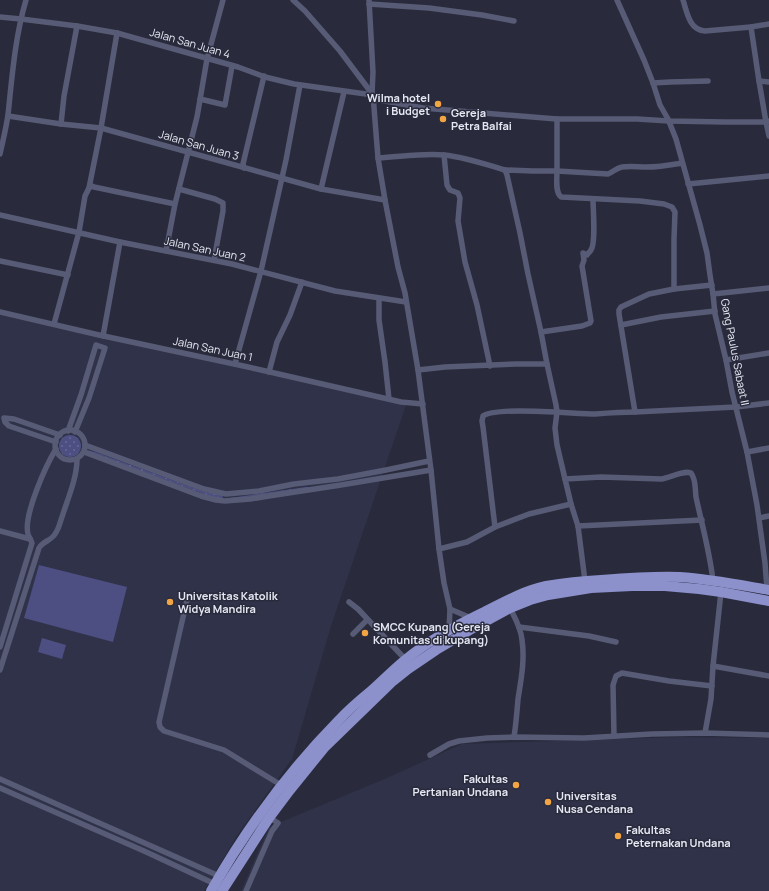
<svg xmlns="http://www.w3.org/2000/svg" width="769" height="891" font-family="Manrope,sans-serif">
<defs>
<pattern id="park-dots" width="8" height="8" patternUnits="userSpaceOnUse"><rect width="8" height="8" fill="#4d4f82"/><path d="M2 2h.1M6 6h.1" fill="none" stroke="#666894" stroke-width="1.8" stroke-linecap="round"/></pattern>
</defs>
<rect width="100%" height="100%" fill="#292b3c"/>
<g fill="#303249">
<path d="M0,314L406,405L331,626L292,759L238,834L204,891H0Z"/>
<path d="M679,737L769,738V891H241L269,827L387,778L462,744Z"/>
</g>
<g fill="#4d4f82">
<path d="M39,565L127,587L113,642L24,618Z"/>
<path d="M42,638L66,645L62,659L38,652Z"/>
</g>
<g fill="url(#park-dots)">
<circle cx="70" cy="446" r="11"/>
<path d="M87,450L95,452L205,492L222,495L223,497L222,499H217L86,451Z"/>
<path d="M306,487H308L309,488L227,500L230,498Z"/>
</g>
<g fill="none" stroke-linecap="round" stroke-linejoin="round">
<g stroke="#585b75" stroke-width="5.5">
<path d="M293,0L305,11L340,51L373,95L378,158L385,200L398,267L405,293L418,370L431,470L439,549L444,583L450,609L449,631"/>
<path d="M369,0L373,72L372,94"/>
<path d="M617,0L644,60L653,83L660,105L668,119L676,139L700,225L707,253L710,275L713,294L715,314L726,360L732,392L747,452L757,505L765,563L767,589"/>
<path d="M683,0C687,12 689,30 705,31L751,27"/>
<path d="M369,4L429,8L482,15L514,21"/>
<path d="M0,17L21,19L77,26L117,33L238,67L265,77L294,84L373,95"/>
<path d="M759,81L769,82"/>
<path d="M653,83L670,82L708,81"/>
<path d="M200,99L225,105L232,66"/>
<path d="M374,99L423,108L557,119H637L669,121L725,122H766L759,81L751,27L769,24"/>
<path d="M8,116L61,124L101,128L321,189L385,200"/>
<path d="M557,119V171L608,174C613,172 616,168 622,167C630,166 638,167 647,167C659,167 670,165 682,163"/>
<path d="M769,121L766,122L769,136"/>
<path d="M61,124L64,96L77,26"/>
<path d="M0,154C3,141 6,128 8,115C12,77 15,37 26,0"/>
<path d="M444,155L447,185L450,190L458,193L460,198L458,221L465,262L477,305L490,366"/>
<path d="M378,158C400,157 422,153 444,155C464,157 485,164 505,170"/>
<path d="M244,168L243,164L264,76"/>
<path d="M688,184L769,176"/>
<path d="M89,188L101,128L117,33"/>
<path d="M179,189L215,199L223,203V211L214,260"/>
<path d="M321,189L344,92"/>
<path d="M0,215L120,242L232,264L335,291L406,302"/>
<path d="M166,251L175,204L197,117L207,59L223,0"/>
<path d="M0,261L68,275"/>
<path d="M712,285L674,289L649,294L621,307L619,310V314L635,412L736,407L769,403"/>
<path d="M713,294L769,288"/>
<path d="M379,299V320L385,362L389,399"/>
<path d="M0,312L99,335L248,367L401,402L423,404"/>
<path d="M54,324L79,232L85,196L89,188L92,186L94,187L175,204"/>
<path d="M621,325L661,317L715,311"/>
<path d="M541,332L582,326L590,323L591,321L582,266L584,260L583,253L587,255C588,253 590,252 591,250C596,243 593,209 593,199"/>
<path d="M103,336L120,242"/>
<path d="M726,360L769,353"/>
<path d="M235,364L261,271L286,160L300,85"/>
<path d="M547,364L556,405L557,412L555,428L557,445L565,479"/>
<path d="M418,370L445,367L516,364H547L541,332L528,274L520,233L507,175L505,170L533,171H557C557,179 555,192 561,197L640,201L664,204L672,207L675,212L674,239V289"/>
<path d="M269,372L277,342L290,315L302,282"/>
<circle cx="70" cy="445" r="15"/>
<path d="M68,431L81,395L96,345L105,348L89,398L75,432"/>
<path d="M56,442L9,426L5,422L4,418L14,419L60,435"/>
<path d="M85,445L204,489L226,494L259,491L294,484L338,479L386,470L429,461"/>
<path d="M84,452L201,496L216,500L225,501L250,499L269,496L341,485L431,470"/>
<path d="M747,452L769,448"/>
<path d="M759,518L769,516"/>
<path d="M578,526L702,520"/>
<path d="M495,527L483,427L482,421L483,416C496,406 575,414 595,414C608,413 621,412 635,412"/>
<path d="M0,531L30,539"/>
<path d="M439,549L467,542L495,527L529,514L571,504"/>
<path d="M585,581L578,526L571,504L565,479L601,477L661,479C670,478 683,470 691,473C696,479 695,489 696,497C702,525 710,553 713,581"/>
<path d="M187,600L159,722L160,727L164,731L224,750L281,785"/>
<path d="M349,602L358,609L406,660"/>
<path d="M510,608C515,618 521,628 522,640C525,660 521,680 518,699C517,712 516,724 514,737"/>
<path d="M450,609L471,618"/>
<path d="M519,627L589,636L616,642"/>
<path d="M353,634L367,620"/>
<path d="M0,647L32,543C31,540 29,537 28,534C23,516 46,465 56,449"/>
<path d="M713,666L769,676"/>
<path d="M0,670L39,548C43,541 51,541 55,534C59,529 60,522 62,517C68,498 77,478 77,459"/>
<path d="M705,733L711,699L713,666L721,592"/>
<path d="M614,736L613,685L616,676L622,673L669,681L712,686"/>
<path d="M430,755L449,744L459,741L487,738L514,737L584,738L652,734L705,733L769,735"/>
<path d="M0,779L219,876"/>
<path d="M0,788L144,851L215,884"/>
<path d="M246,891L272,831L278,823L275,821L269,818"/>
</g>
<g stroke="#8c90cb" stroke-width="10">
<path d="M211,891C246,829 289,771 339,720C349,709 361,699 372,690C383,680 394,669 405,660C427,642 457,625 482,613C502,603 523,591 546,586C564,583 583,581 601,580C627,578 653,576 680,577C710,579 740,585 769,590"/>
<path d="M222,891L269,818L290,790L324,748L393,681L408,669L436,650L475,627L510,608L530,600L548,595L591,588L632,586H665L699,589L721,592L769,601"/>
</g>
</g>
<g fill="#f2a542" stroke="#292b3c" stroke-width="1.5">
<circle cx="438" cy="104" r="4"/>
<circle cx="443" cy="119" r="4"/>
<circle cx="170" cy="602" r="4"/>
<circle cx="365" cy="633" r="4"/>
<circle cx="516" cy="785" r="4"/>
<circle cx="548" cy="802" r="4"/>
<circle cx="618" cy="836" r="4"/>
</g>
<g text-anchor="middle" stroke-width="3" stroke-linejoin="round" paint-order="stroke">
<g font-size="11" fill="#e5e7f3" stroke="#292b3c">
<text transform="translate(190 43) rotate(16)" y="4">Jalan San Juan 4</text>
<text transform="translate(199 145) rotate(16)" y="4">Jalan San Juan 3</text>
<text transform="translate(205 249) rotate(12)" y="4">Jalan San Juan 2</text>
<text transform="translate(213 349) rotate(12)" y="4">Jalan San Juan 1</text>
<text transform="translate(735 352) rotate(79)" y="4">Gang Paulus Sabaat II</text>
</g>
<g font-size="11" font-weight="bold" fill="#e5e7f3" stroke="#292b3c" text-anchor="start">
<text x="430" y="102" text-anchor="end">Wilma hotel<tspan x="430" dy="13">i Budget</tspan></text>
<text x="451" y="117">Gereja<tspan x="451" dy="13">Petra Balfai</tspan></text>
<text x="178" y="600">Universitas Katolik<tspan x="178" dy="13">Widya Mandira</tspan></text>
<text x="373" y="631">SMCC Kupang (Gereja<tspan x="373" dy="13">Komunitas di kupang)</tspan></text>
<text x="508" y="783" text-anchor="end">Fakultas<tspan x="508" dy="13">Pertanian Undana</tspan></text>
<text x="556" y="800">Universitas<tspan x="556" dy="13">Nusa Cendana</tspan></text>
<text x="626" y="834">Fakultas<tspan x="626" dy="13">Peternakan Undana</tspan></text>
</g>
</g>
</svg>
